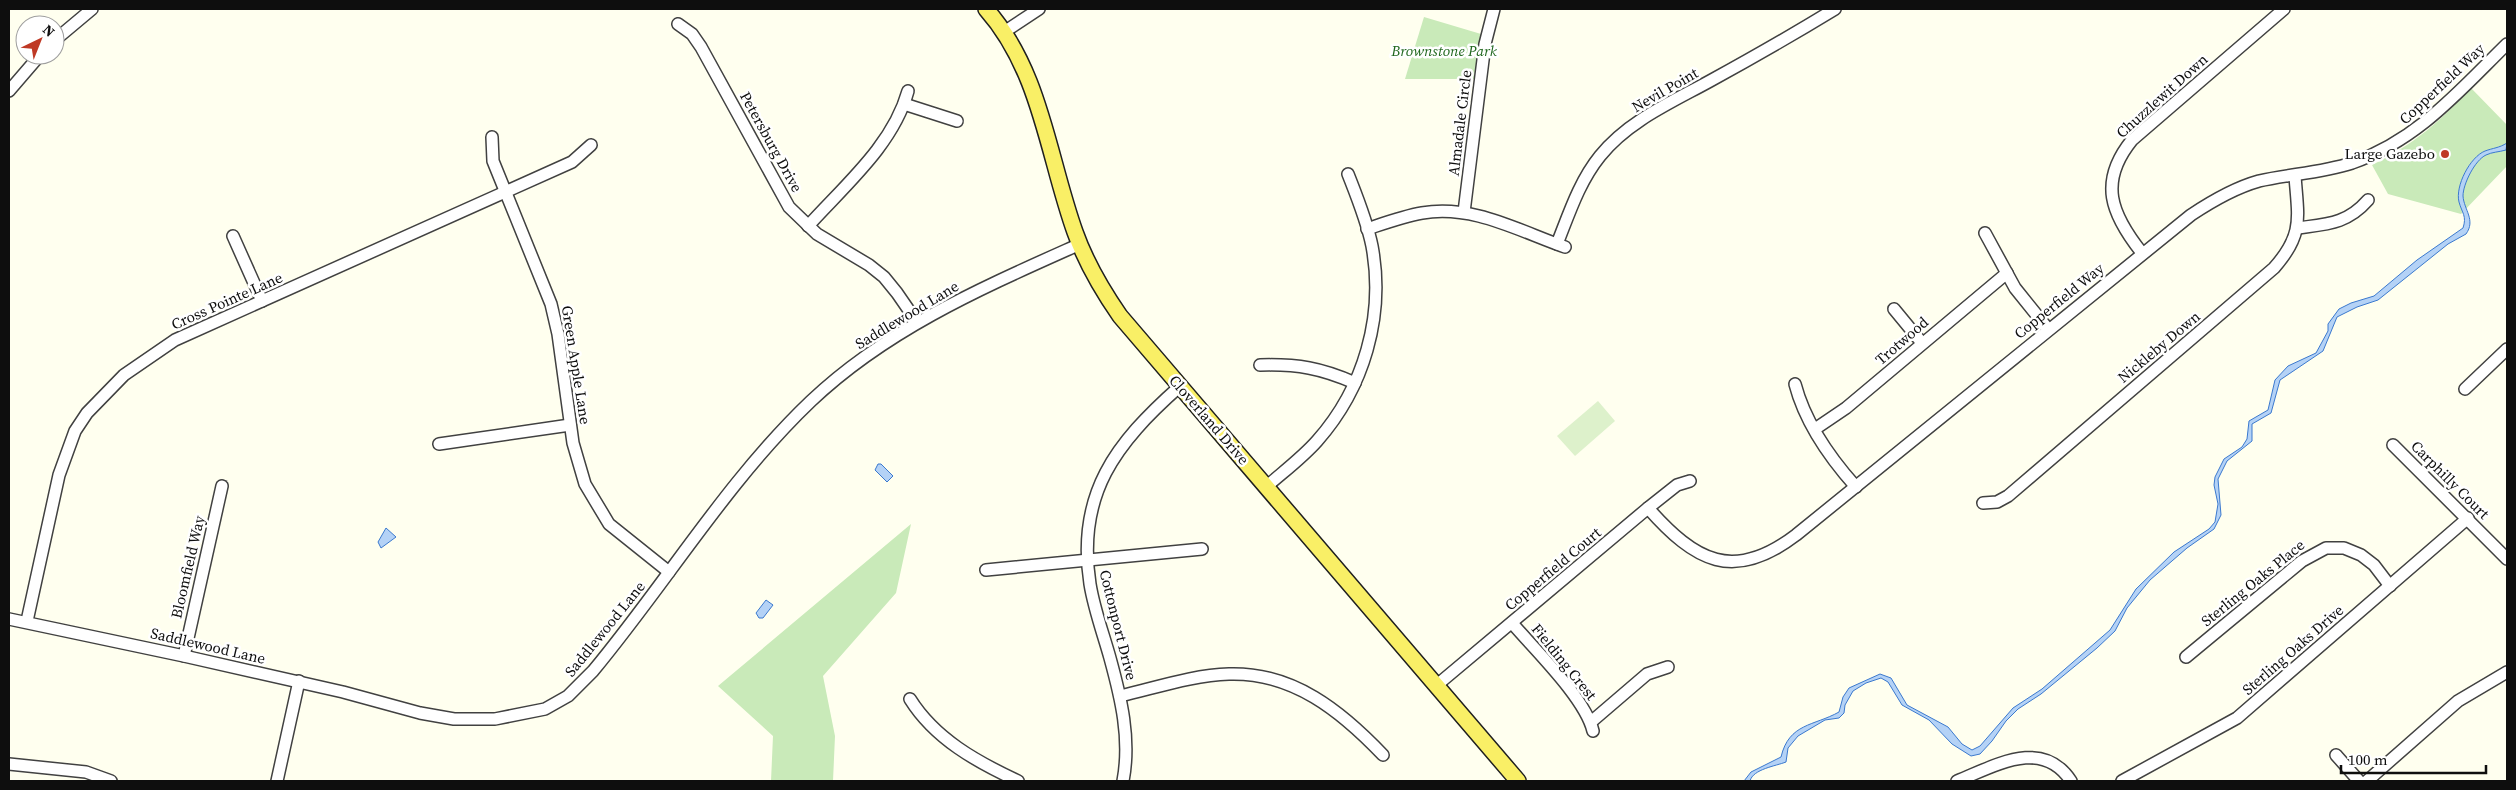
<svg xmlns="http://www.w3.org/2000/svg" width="2516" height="790" font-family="'Source Serif 4',serif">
<rect width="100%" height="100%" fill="#ffffef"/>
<g fill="#c9eab9">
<path d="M1424,17L1481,34L1474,79H1405Z"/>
<path d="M2471,88L2507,125V166L2461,214L2388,194L2372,165C2416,143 2438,123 2471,88Z"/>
<path d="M911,524L896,593L823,676L835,736L833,781H771L773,736L718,686Z"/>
</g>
<path fill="#ddf1cb" d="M1598,401L1615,421L1575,456L1557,436Z"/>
<g fill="#b4d2f6" stroke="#3b79ce">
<path d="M2507,143L2506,150C2499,152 2492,152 2486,155C2475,160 2463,184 2463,196C2464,210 2476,220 2466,234L2448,244L2378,300L2357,307L2337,317L2323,351L2280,380L2271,413L2252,424V441L2227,461L2218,479L2221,515L2214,529L2187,548L2150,580L2127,608L2115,631L2097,648L2041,694L2018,709L2006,721L1992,741L1980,754L1971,756L1952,744L1929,720L1902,705L1888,682L1881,678L1866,683L1853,691L1845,705L1844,713L1839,718L1825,720L1798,736L1788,748L1786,762C1776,766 1753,769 1750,781H1744L1751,772L1781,757C1789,723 1814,726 1839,712L1843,697L1849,688L1880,674L1891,678L1907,705L1948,727L1962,744L1972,750L1980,746L2013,708L2042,689L2110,630L2136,589L2174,552L2209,529L2215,522L2218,504L2214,485L2215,477L2224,459L2242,447L2247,439L2249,421L2268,410L2275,380L2288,366L2316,353L2328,331V324L2339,309L2351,303L2374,296L2417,260L2463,228C2467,216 2462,213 2459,202C2455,186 2470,157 2485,151C2493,148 2499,148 2507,143Z"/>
<path d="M878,464H881L893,476L887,482L875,470Z"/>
<path d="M386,528L396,537L381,548L378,542Z"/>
<path d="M766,600L773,605L763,618H759L756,613Z"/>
</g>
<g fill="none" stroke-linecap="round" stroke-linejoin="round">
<defs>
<g id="minor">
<path d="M678,24L692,34L701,47L789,207L817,234L869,265L884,277L897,293L917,322"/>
<path d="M1004,32L1039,9"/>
<path d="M55,40L92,9"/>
<path d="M9,91L40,55"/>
<path d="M904,104L957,121"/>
<path d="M492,137L493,161L551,304L558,334L573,443L585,484L609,524L669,572"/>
<path d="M1464,212L1485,44L1494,9"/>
<path d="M808,226C845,185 893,145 908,91"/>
<path d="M2298,228C2327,224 2347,224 2368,200"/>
<path d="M1367,229C1385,223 1404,216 1422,213C1472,204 1519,231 1565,247"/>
<path d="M1985,233L2015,288L2048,329"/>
<path d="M233,236L262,301"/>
<path d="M1557,244C1569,214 1579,182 1600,156C1628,121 1672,102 1710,81C1752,58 1794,34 1835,9"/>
<path d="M2142,253C2111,214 2098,182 2132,140L2284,9"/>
<path d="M1894,309L1922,343"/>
<path d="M1260,365C1298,364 1321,368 1355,383"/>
<path d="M1795,384C1805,422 1830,458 1856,487"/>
<path d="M2465,389L2507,349"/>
<path d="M1815,429L1846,408L2007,273"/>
<path d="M439,444L570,425"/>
<path d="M2393,445L2507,559"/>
<path d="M1266,487C1283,472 1302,458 1317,441C1364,388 1385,316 1372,246C1367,221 1357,197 1348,174"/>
<path d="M1983,503L1997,502L2008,496L2274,268C2304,234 2298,218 2295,176"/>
<path d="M1648,508C1695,561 1733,583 1796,535L2191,215C2212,201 2234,188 2259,181C2290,174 2321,173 2352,163C2418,140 2459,91 2507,44"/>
<path d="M986,570L1202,549"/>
<path d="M9,619L184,656L343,692L420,713L454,719H495L545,709L568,696L593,671C667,582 727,481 811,401C888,328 984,287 1080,244"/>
<path d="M27,621L59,475L75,431L87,413L124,375L175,340L572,162L591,145"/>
<path d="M1512,623C1535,650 1585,698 1593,731"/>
<path d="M184,656L222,486"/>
<path d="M2186,657L2302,561L2326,548H2344L2361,555L2374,565L2390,586"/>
<path d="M1437,685L1648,508L1677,485L1690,481"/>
<path d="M1120,696C1155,688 1193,675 1229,674C1293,672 1341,711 1383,755"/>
<path d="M910,699C935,739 977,762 1018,781"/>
<path d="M1591,722L1647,674L1668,667"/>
<path d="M2336,755L2359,781"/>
<path d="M9,764L86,772L111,781"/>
<path d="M277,781L299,681"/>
<path d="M1123,781C1131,739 1121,698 1110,658C1103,633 1094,609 1090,584C1076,494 1116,443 1179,387"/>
<path d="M1957,781C1995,766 2042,737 2071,781"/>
<path d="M2122,781L2237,718L2468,518"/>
<path d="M2367,781L2458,701L2507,672"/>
</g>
<path id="major" d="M986,9C1041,71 1048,157 1075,232C1086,263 1102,290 1120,316L1518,781"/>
</defs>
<use href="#minor" stroke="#414141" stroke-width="14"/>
<use href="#major" stroke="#1f1f1f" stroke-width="18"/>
<use href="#minor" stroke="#fff" stroke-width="11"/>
<use href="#major" stroke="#f9ef66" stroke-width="15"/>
</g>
<circle fill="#bf3925" stroke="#fff" stroke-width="2" cx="2445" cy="154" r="5"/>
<g text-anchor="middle" stroke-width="5" stroke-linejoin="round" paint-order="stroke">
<g font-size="15" font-style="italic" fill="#20671e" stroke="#fff">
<text x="1444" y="56">Brownstone Park</text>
</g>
<g font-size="15" fill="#0e0e0e" stroke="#fff">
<text transform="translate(2442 84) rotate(-43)" y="5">Copperfield Way</text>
<text transform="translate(1665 90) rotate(-30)" y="5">Nevil Point</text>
<text transform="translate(2162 96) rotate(-42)" y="5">Chuzzlewit Down</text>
<text transform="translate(1460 123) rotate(-83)" y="5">Almadale Circle</text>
<text transform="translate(771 142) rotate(61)" y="5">Petersburg Drive</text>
<text transform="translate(227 301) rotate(-24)" y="5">Cross Pointe Lane</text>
<text transform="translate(2059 301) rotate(-39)" y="5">Copperfield Way</text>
<text transform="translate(907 315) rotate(-31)" y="5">Saddlewood Lane</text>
<text transform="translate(1902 341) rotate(-41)" y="5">Trotwood</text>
<text transform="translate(2159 347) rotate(-40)" y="5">Nickleby Down</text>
<text transform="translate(576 365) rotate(81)" y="5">Green Apple Lane</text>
<text transform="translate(1209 420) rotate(49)" y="5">Cloverland Drive</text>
<text transform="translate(2450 480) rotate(45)" y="5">Carphilly Court</text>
<text transform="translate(188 567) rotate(-77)" y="5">Bloomfield Way</text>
<text transform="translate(1553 569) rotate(-40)" y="5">Copperfield Court</text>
<text transform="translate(2253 583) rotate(-39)" y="5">Sterling Oaks Place</text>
<text transform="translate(1118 625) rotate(76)" y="5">Cottonport Drive</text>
<text transform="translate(605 629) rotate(-51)" y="5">Saddlewood Lane</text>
<text transform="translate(208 646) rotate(13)" y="5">Saddlewood Lane</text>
<text transform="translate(2293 650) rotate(-41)" y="5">Sterling Oaks Drive</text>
<text transform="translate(1564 662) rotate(51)" y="5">Fielding Crest</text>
</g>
<g font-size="15" fill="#0e0e0e" stroke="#fff" text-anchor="end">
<text x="2435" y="159">Large Gazebo</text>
</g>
</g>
<rect width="2516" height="790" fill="none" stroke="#0e0e0e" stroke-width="20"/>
<g transform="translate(40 40) rotate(43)"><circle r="24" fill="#ffffff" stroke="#9f9f9f"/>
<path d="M0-4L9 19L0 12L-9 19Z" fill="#bf3925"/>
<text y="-8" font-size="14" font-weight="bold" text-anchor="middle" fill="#0e0e0e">N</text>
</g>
<path d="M2341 765v8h145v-8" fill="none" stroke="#0e0e0e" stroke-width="2.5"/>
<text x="2348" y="765" font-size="15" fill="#0e0e0e" stroke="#ffffff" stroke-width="4" paint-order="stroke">100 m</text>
</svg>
